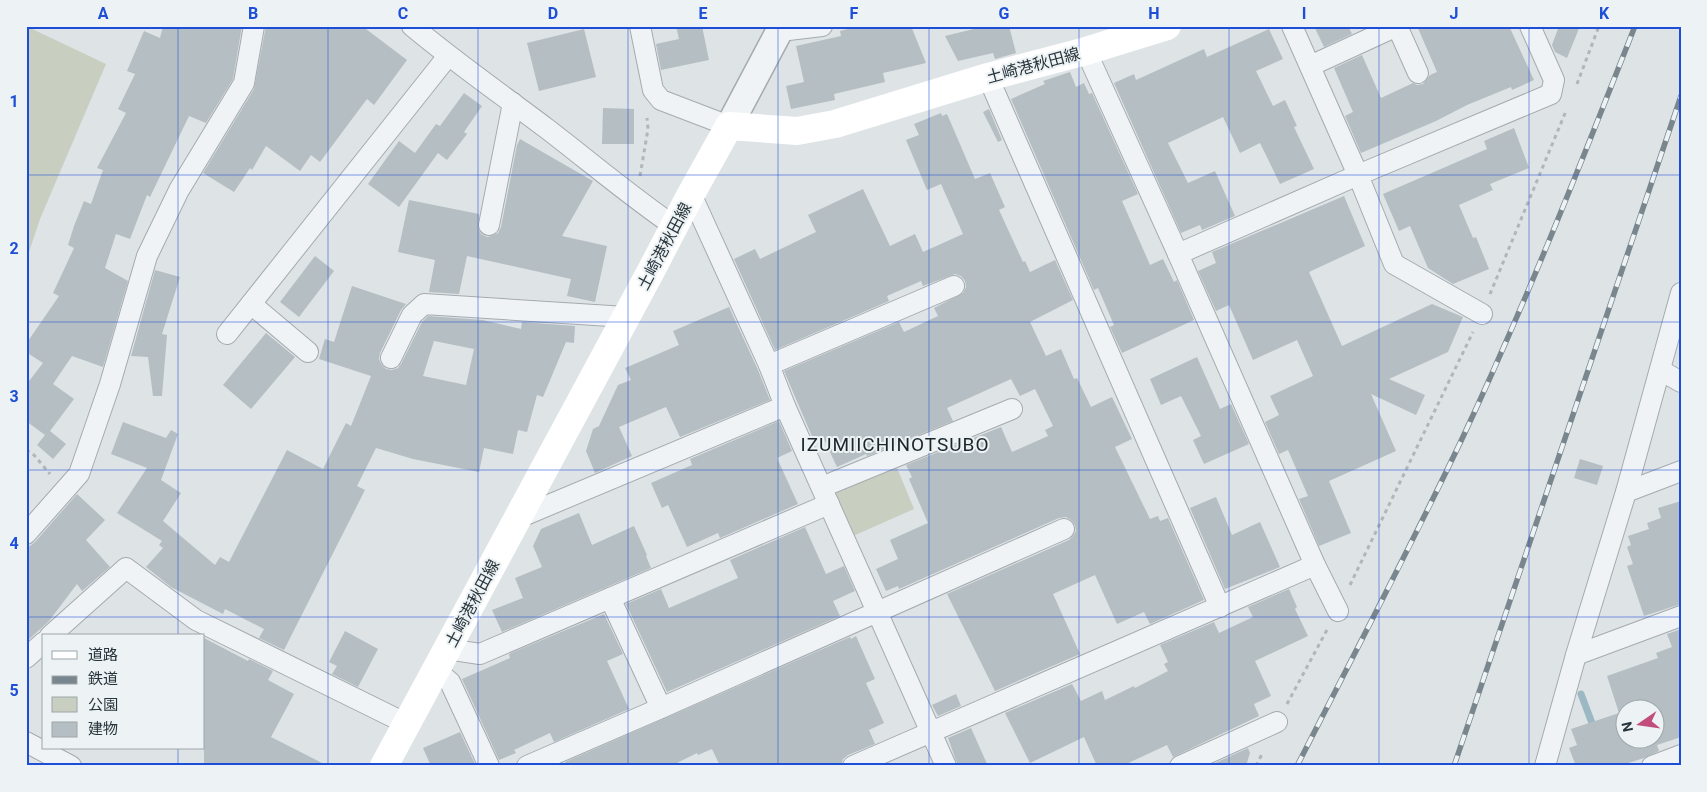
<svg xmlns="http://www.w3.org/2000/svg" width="1707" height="792" font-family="Roboto,'Noto Sans JP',sans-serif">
<rect width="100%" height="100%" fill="#dee3e6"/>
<g fill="#c8cfc0">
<path d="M26,26L106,64L40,219L26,261Z"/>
<path d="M895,463L914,509L851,537L831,492Z"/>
</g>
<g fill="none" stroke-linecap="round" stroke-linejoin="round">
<path stroke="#9cb9c3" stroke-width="7" d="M1581,694L1595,731"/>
</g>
<g fill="#b5bec2" fill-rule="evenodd">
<path d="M163,26H242L233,79L206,123L189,116L150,197L147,195L130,239L116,234L105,268L128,281L103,367L72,356L53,384L74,399L50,431L66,444L53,459L37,445L45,435L26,421V385L43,363L26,352V344L59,296L53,293L74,248L68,245L74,226L84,201L91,204L103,170L97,168L126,113L118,109L135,74L127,71L144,31L160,38Z"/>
<path d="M266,26H362L407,60L374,105L367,99L320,162L311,155L300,171L266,146L252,170L250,168L234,192L203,173L254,89Z"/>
<path d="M676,26H702L709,60L661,70L656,44L679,39Z"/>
<path d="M860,26H911L926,63L883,73L885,82L834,94L835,100L791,109L786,86L804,82L796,46L841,36L840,31Z"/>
<path d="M986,26H1009L1016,53L995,59L993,53L958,61L945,36Z"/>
<path d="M1314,26H1348L1352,34L1324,47Z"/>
<path d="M1417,26H1509L1534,80L1512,90L1511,87L1467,105L1436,121L1361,153L1345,116L1353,112L1334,68L1362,55L1381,98L1413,83L1417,85L1423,84L1430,75L1437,72Z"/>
<path d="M1559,26H1580L1567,58L1555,52L1552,45Z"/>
<path d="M584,29L596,77L539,91L527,43Z"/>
<path d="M1269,29L1283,59L1256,71L1273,106L1285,100L1297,126L1294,127L1314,169L1280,184L1260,143L1240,153L1223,117L1168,143L1188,183L1215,171L1235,216L1202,230L1200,225L1181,233L1114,83L1134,74L1136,80L1204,49L1207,57Z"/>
<path d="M1070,72L1076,87L1084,83L1089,94L1092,93L1138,194L1122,201L1150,265L1163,259L1174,282L1177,280L1194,320L1122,353L1110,327L1114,325L1098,288L1094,290L1011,99L1045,84L1043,81Z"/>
<path d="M464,93L482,106L464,132L467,134L447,160L438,153L399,207L368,184L399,141L415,153L436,124L440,126Z"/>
<path d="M603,108L634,109V144H602Z"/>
<path d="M989,109L1002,140L998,142L983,112Z"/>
<path d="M941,113L942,116L947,114L975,179L990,173L1005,207L999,210L1023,262L1025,261L1030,272L1055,260L1073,300L1030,322L1046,356L1061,349L1074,379L1077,378L1091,407L1112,397L1132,439L1115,447L1150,519L1158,516L1160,521L1168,518L1204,600L1150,624L1144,612L1117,624L1095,575L1053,594L1080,654L995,691L947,594L1069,540L1073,536L1076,531L1075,525L1071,520L1066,517L1059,518L899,589L898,586L886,591L876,569L898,559L890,540L928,523L909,479L912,477L906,465L1001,427L1012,452L1048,436L1045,430L1053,426L1035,389L1020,396L1011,379L947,408L953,421L867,456L866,454L837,467L823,437L814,441L784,371L899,322L904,332L938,316L934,308L963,293L966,287L965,281L961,276L955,274L923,286L921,281L887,296L889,301L775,350L734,259L755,249L760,259L816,232L808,215L863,189L890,246L915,234L923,252L963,234L941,184L927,190L906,140L919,135L914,124Z"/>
<path d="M1514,128L1529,168L1490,184L1493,190L1459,205L1473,238L1476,237L1489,269L1453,284L1428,268L1410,226L1399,231L1383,194L1487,149L1484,141Z"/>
<path d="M520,139L593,181L562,236L607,246L595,302L567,296L571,279L467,256L459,294L429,292L435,260L398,252L409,200L479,214L478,228L481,234L487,237L492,236L498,233L501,227L517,145Z"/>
<path d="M1344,196L1365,246L1309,272L1342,346L1432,304L1463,317L1448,352L1389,379L1425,395L1416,415L1371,394L1396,451L1329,481L1351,533L1319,546L1299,499L1308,496L1288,450L1279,454L1265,422L1279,415L1270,396L1313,376L1297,340L1253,360L1229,305L1216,311L1198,271L1216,263L1212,252Z"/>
<path d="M315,256L334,271L299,317L280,302Z"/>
<path d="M155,270L180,277L162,334L167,335L162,396H153L148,357L131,356Z"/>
<path d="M352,286L406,304L401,310L380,353L379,359L381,364L386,369L392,370L398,368L401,364L422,322L428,316L483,320L521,329L522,322L575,326L574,343L566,342L543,397L537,395L527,432L518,430L513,454L484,448L479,472L413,459L376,448L357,486L365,490L284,650L259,638L264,629L225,609L223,614L171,587L146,567L163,548L159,545L162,541L117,513L147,468L111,454L123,422L166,438L171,430L178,434L161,480L181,493L163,521L215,565L220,557L229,562L287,450L323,469L346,423L351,426L371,376L319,359L325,339L334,342ZM434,341L474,349L466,385L423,376Z"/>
<path d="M729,307L758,370L770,400L680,437L666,407L619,427L632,456L595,473L586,451L593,429L599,426L618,385L631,380L625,368L679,345L673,331Z"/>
<path d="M266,333L295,357L251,409L223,385Z"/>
<path d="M1197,357L1220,409L1231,404L1249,444L1204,464L1193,440L1201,436L1181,396L1161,405L1150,379Z"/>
<path d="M779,421L792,451L777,458L798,504L720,538L718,533L687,547L668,505L662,508L651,483L692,465L690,459Z"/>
<path d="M1580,459L1603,466L1597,485L1574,478Z"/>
<path d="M77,494L105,520L86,540L110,567L82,591L77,584L49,621L26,642V549L35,542Z"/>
<path d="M1216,497L1232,535L1260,522L1280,567L1225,589L1190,508Z"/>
<path d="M1681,501V604L1644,616L1627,566L1633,564L1627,547L1631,545L1628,536L1649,529L1647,523L1661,518L1658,508Z"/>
<path d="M579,513L592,545L634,526L647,555L646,556L651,568L502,632L492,610L523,598L515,578L542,567L533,546L541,529Z"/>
<path d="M805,527L826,574L844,566L855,591L833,601L840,616L667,692L626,604L661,589L669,608L738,578L730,560Z"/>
<path d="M1289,589L1297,607L1295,609L1308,636L1255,661L1271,696L1254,704L1259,716L1173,757L1167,745L1122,766H1097L1084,737L1030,763L1005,713L1072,684L1081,701L1102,691L1105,700L1134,686L1135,688L1168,671L1164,664L1168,662L1160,645L1214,622L1219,633L1253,617L1248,607Z"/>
<path d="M604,614L623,654L607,661L629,709L554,742L550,733L514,750L516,753L499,760L462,679L510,658L509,655L511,653Z"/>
<path d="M1681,629V737L1657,745L1659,751L1644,758L1619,766H1576L1569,748L1577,745L1571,729L1619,713L1607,676L1658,658L1656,653L1672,647L1667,634ZM1624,710H1654V740H1624Z"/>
<path d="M345,631L378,649L358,687L332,674L337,666L329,662Z"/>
<path d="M856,636L875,679L866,683L884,723L869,730L875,744L848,755L843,759L841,766H720L712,749L698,755L697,753L671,766H567L565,762L850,637L851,639Z"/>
<path d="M204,638L248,661L249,659L273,671L268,680L294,694L271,737L328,766H204Z"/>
<path d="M956,694L961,706L938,716L932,705Z"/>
<path d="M971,728L988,766H958L948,738Z"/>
<path d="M460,732L476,766H431L423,748Z"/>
<path d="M1248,748L1250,753L1246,766H1214L1213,764Z"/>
</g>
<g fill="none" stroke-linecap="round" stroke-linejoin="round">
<defs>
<g id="minor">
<path d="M412,26C455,62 501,94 546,128C589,161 629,195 674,226"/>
<path d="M640,26L653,90L661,100L729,126"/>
<path d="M1292,26L1358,175L1394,264L1482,314"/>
<path d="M780,31L822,26"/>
<path d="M1086,51L1178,254L1315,565L1338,611"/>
<path d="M1310,66L1397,26L1418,73"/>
<path d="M988,77L1220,607"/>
<path d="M691,194L769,365L785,406L946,766"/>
<path d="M489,225L513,103"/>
<path d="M1178,254L1358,175L1551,94L1554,80L1530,26"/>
<path d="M251,304L308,352"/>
<path d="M227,334L448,56"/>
<path d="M391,358L412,315L424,304L626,317"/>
<path d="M769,365L954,286"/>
<path d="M1660,370L1681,382"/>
<path d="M822,487L1012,409"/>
<path d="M1626,492L1681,471"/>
<path d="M518,518L785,406"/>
<path d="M26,534L79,474L110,384L147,256L179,190L244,83L254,26"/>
<path d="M610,598L661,708"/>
<path d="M50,636L126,568L196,620L407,724"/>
<path d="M447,649L480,654L829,504"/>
<path d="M1576,655L1681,616"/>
<path d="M26,658L44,642"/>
<path d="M436,670L450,682L489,766"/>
<path d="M26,742L71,766"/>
<path d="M527,766L661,708L1064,529"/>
<path d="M853,766L1315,565"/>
<path d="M1180,766L1277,722"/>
<path d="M1545,766L1576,655L1626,492L1681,293"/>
<path d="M1652,766L1681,755"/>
</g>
<path id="tertiary" d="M729,126L782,26"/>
</defs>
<use href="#minor" stroke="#a4abaf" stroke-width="22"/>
<use href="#tertiary" stroke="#a4abaf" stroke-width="29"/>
<g stroke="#b0b6b9" stroke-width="3" stroke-dasharray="4 4" stroke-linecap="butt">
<path d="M1577,84L1599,26"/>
<path d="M640,176L648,129L647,118"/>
<path d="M1490,294L1566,111"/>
<path d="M26,450L34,455L50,474"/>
<path d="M1350,585L1473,332"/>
<path d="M1287,704L1328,628"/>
<path d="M1256,766L1262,754"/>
</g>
<use href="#minor" stroke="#f0f3f5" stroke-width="20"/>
<use href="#tertiary" stroke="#f0f3f5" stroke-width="26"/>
<path stroke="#fff" stroke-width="28" d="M384,766L652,269L691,194L729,126L797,131L835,124L988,77L1086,51L1167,26"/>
<defs>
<g id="rail">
<path d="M1297,766C1352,658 1409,550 1461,441C1525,305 1580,166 1635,26"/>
<path d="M1454,766L1681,96"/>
</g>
</defs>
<use href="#rail" stroke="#79868e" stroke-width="5.5"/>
<use href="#rail" stroke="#edf2f4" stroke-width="4" stroke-dasharray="11" stroke-linecap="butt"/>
</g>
<path fill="none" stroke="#1d4ed8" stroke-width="1" stroke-opacity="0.55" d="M178,26V636M328,26V766M478,26V766M628,26V766M778,26V766M929,26V766M1079,26V766M1229,26V766M1379,26V766M1529,26V766M26,175H1681M26,322H1681M26,470H1681M26,617H1681M178,748V766"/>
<g text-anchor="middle" stroke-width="4" stroke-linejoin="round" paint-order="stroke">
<g font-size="16" fill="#28343b" stroke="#edf2f4">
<text transform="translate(1033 65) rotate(-15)" y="6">土崎港秋田線</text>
<text transform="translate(664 246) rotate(-62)" y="6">土崎港秋田線</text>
<text transform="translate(472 603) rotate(-62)" y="6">土崎港秋田線</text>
</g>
<g font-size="19" letter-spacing="1" fill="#1b252c" stroke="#edf2f4">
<text x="895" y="451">IZUMIICHINOTSUBO</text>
</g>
</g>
<rect width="1707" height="792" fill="none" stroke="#edf2f4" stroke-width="55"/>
<rect x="42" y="634" width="162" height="115" fill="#edf2f4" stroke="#9ea6aa"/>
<rect x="52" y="651" width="25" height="8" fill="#ffffff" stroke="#9ea6aa"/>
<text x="88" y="660" font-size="15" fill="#28343b">道路</text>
<rect x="52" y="676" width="25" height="8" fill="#79868e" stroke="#9ea6aa"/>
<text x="88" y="684" font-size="15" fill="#28343b">鉄道</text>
<rect x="52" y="697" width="25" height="15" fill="#c8cfc0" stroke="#9ea6aa"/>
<text x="88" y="710" font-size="15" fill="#28343b">公園</text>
<rect x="52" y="722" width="25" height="15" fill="#b5bec2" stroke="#9ea6aa"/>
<text x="88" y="734" font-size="15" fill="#28343b">建物</text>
<g transform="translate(1640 724) rotate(257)"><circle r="24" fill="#edf2f4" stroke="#9ea6aa"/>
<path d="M0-4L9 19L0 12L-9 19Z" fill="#c14d7d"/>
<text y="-8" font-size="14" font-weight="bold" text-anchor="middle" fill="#28343b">N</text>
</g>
<rect x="28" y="28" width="1652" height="736" fill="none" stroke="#1d4ed8" stroke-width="2"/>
<g font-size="16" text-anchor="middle" font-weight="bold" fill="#1d4ed8">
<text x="103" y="19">A</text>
<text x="253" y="19">B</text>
<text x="403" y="19">C</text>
<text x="553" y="19">D</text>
<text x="703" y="19">E</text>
<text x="854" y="19">F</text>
<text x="1004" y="19">G</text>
<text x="1154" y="19">H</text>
<text x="1304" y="19">I</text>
<text x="1454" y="19">J</text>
<text x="1604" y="19">K</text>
<text x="14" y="107">1</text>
<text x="14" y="254">2</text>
<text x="14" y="402">3</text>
<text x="14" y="549">4</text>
<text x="14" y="696">5</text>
</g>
</svg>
